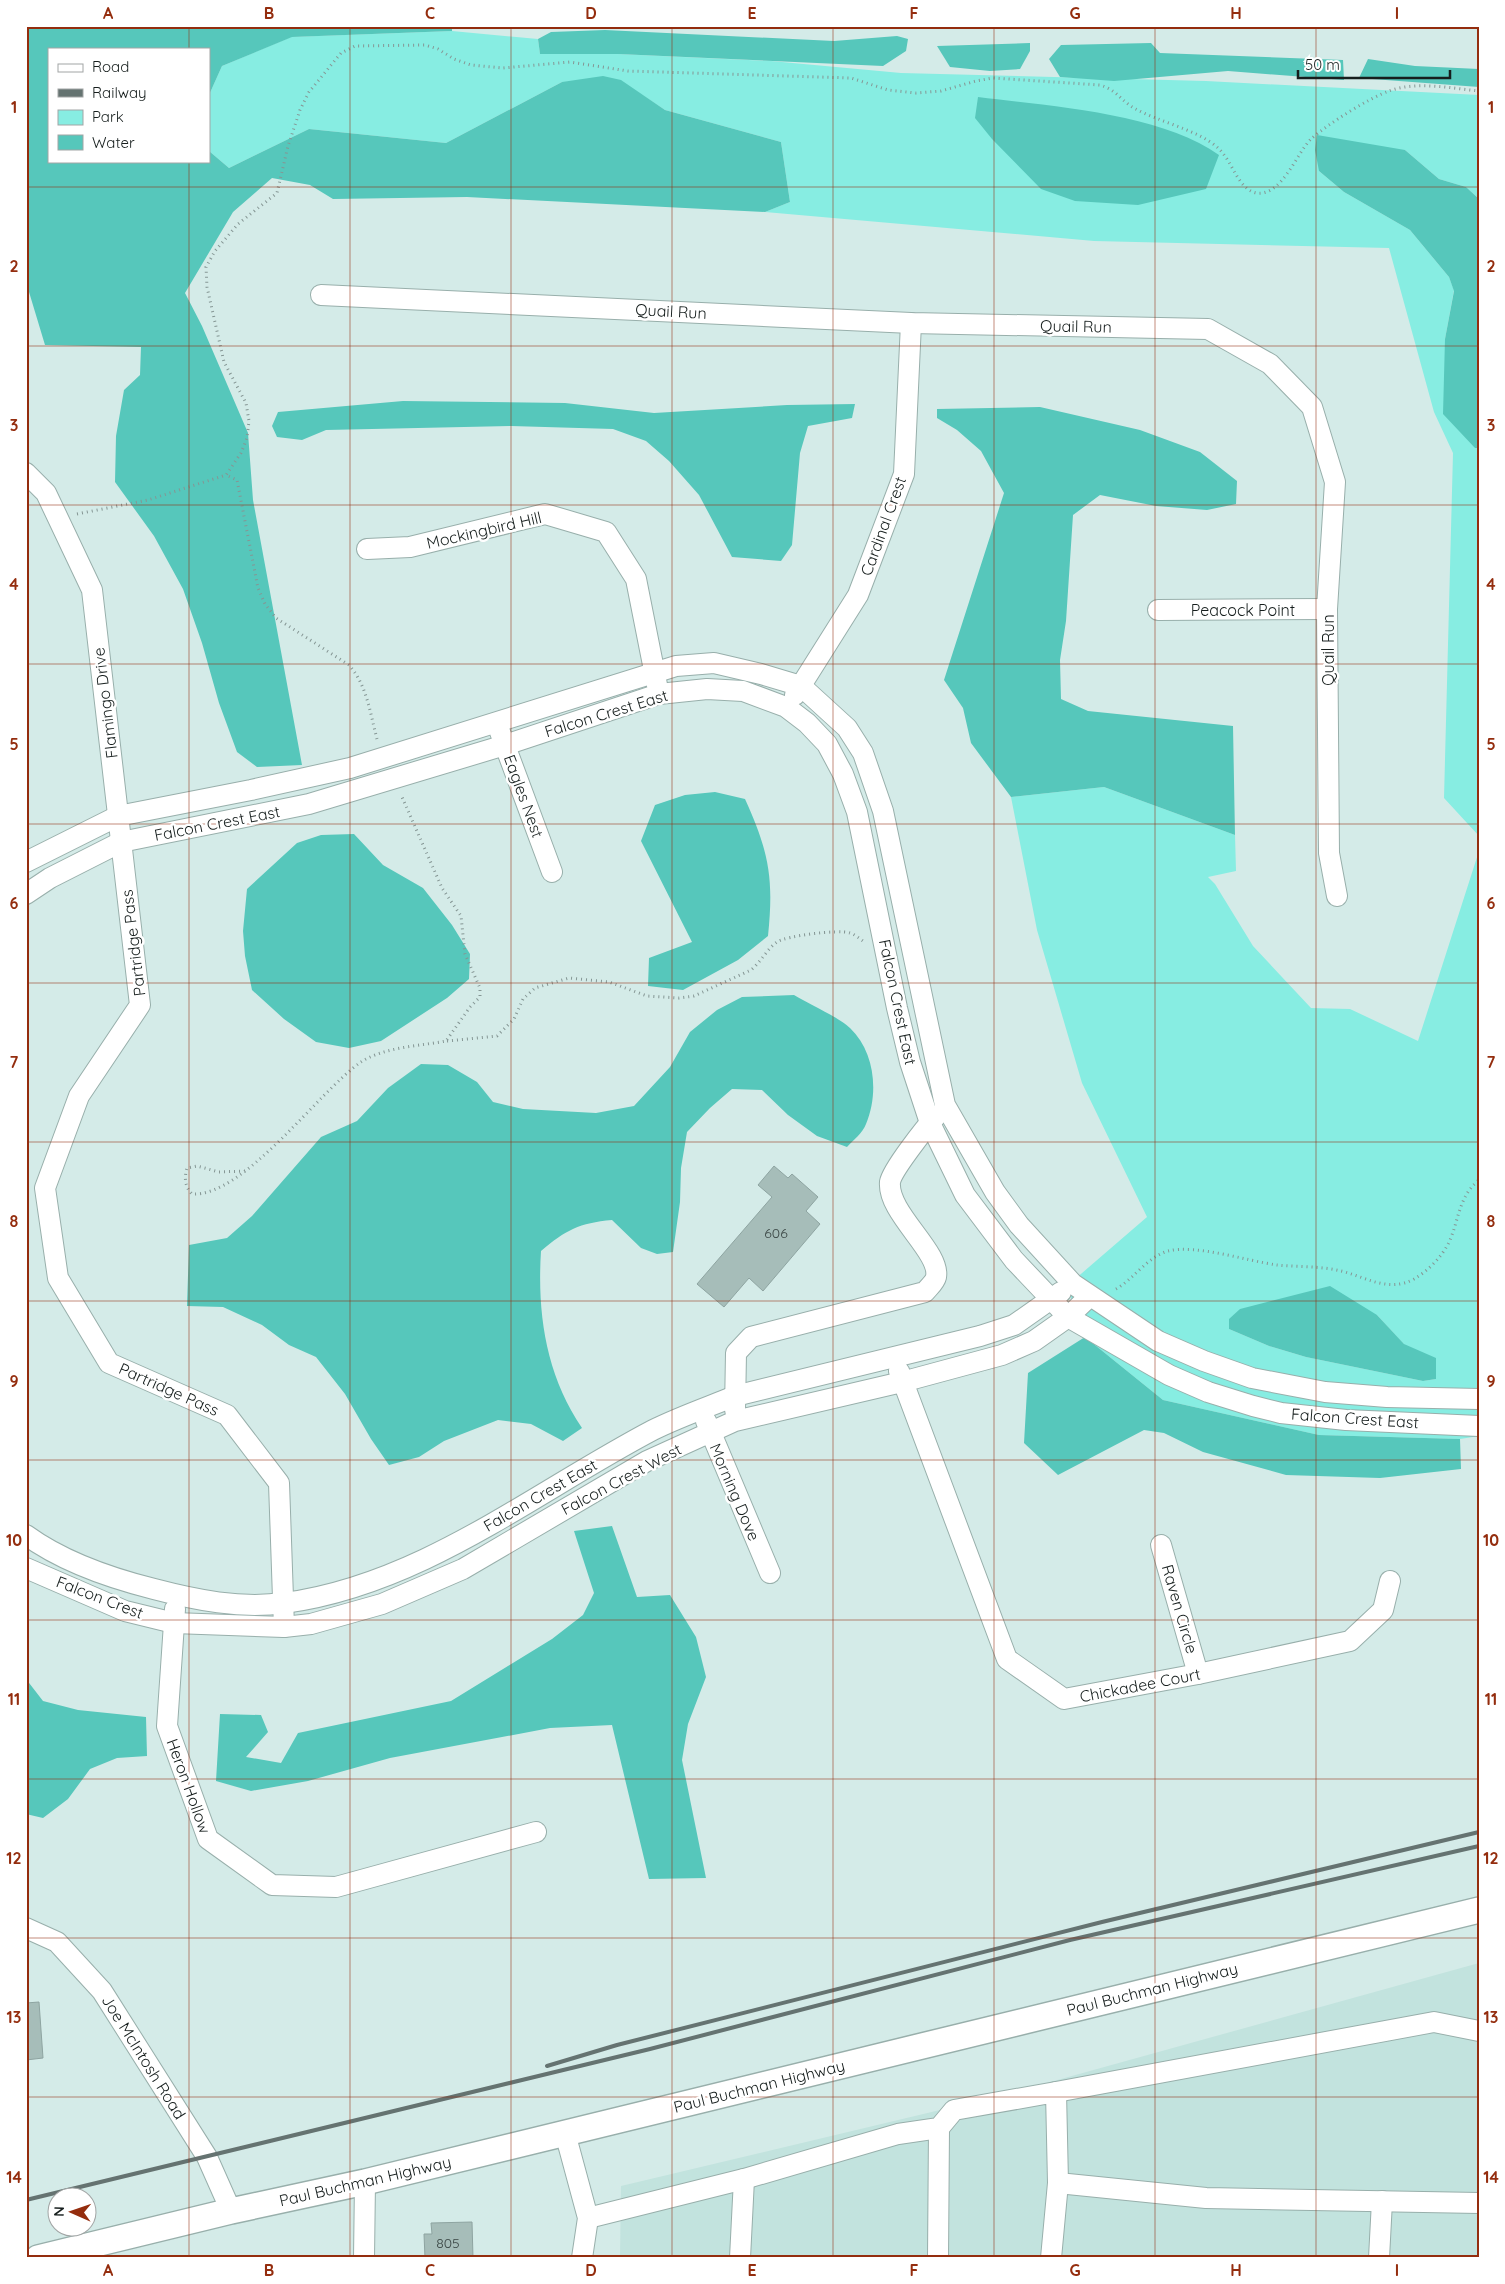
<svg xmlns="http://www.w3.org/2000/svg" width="1505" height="2284" font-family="Quicksand,sans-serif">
<rect width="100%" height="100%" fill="#d4ebe8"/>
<path fill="#c2e3de" d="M1479,1963V2258H620L621,2186L1007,2094Z"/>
<g fill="#87ede2" fill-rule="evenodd">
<path d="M452,31L538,39L540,54H618L771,61L901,73L1206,81L1479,95V199L1466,187L1439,179L1405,150L1319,171L1344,192L1410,230L1449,277L1454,290L1445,339L1475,448H1479V836L1444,798L1453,453L1434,412L1389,248L1094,241L765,212L790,202L781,142L665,110L621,81L562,82L446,143L309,129L229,168L209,151V95L222,66L291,37Z"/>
<path d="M1104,787L1235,835L1236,871L1208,877L1215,884L1253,946L1311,1008L1350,1009L1418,1041L1479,851V1436L1460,1439L1319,1435L1163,1400L1085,1337L1067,1286L1147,1217L1082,1083L1037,930L1011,797ZM1377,1315L1436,1379L1423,1381L1306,1357L1269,1346L1229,1329Z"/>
</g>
<g fill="#56c7bb">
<path d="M26,26H452V31L292,37L222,66L209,95V49H49V161H209V151L229,168L309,129L446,143L562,82L603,76L621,80L665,110L781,142L790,202L765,212L467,197L333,199L310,185L272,178L233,212L185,293L202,326L248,433L253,500L302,765L257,767L237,752L219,703L202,643L183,589L154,536L115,482L116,436L124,390L140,375L141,347L45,345L26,282Z"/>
<path d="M605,30L834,41L897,36L908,39L906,51L883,66L618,54H540L538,39L551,32Z"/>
<path d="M1030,43V51L1020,69L990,71L950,67L937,46Z"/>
<path d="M1151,43L1160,53L1343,60L1344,80L1228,71L1114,81L1060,77L1049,59L1061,45Z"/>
<path d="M1368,59L1415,66L1479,69V87L1359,78Z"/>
<path d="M978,97C1049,106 1161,113 1219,155L1206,189L1138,205L1075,201L1041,189L992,139L975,118Z"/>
<path d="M1317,135L1405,150L1439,179L1466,187L1479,199V448H1475L1443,414L1445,339L1454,291L1449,277L1410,230L1344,192L1319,171L1315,150Z"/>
<path d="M403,401L565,403L654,413L787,405L855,404L852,418L808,426L800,453L792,545L781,561L732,557L699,495L669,461L646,441L613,429L511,426L326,430L302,440L277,437L272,426L278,412Z"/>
<path d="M1040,407L1140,430L1200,452L1237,481L1236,504L1207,510L1156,506L1100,495L1073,515L1066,621L1060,660L1061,699L1088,711L1233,726L1235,835L1104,787L1011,797L971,743L963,708L944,680L1004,493L981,451L957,430L937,418V409Z"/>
<path d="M715,792L745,799C769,852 774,878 768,936L738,960L683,990L648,986L649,958L692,942L641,841L655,805L685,795Z"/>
<path d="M354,834L383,865L423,888L452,925L470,954L469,979L447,998L381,1041L349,1048L316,1042L284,1019L252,990L245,956L243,931L247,889L297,843L321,835Z"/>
<path d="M794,995C807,1003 840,1018 850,1028C875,1052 879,1093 866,1124C863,1133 852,1141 847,1147L817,1136L788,1115L762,1090L732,1089L710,1108L687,1132L681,1168L680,1202L673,1252L657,1254L641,1248L612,1220C579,1223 566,1230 541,1251C537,1314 546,1375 582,1428L563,1441L531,1424L498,1420L444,1441L419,1457L389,1465L371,1439L345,1394L316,1357L289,1345L262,1325L223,1307L187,1306L189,1245L227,1238L252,1216L321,1137L357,1121L388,1088L421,1064L448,1065L477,1082L493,1102L523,1109L596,1113L634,1106L670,1067L690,1032L717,1010L742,997Z"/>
<path d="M1330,1286L1377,1315L1404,1344L1436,1358V1379L1423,1381L1306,1357L1269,1346L1229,1329V1319L1240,1309Z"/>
<path d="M1085,1337L1163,1400L1319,1435L1460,1439L1461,1469L1380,1478L1286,1475L1203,1452L1164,1433L1144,1430L1058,1475L1024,1443L1028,1373Z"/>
<path d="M612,1526L637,1597L670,1595L696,1637L706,1677L688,1724L682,1760L706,1878L649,1879L612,1725L550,1728L390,1758L308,1781L251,1791L216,1781L220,1714L261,1715L268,1732L246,1757L281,1763L298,1733L451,1701L552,1639L583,1615L594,1593L574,1531Z"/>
<path d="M26,1679L43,1701L78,1710L146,1717L147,1756L117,1758L90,1769L68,1799L43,1818L26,1814Z"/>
</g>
<g fill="#a6bdb9" stroke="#8ea4a1">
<path d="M774,1166L788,1178L792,1174L818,1197L806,1211L820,1224L763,1291L749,1278L724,1307L697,1284L772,1197L758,1185Z"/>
<path d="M39,2002L43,2058L26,2060V2003Z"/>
<path d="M472,2222L473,2258H425L424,2234H432L431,2223Z"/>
</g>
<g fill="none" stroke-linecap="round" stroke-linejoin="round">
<defs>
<g id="minor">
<path d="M321,295L911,323L1208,329L1270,364L1312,407L1335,482L1327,609L1329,853L1337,896"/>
<path d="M26,473L46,493L92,590L140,1005L79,1096L45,1188L58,1278L109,1363L227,1415L279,1483L284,1627"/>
<path d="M367,549L410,547L545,514L606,532L636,579L657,685"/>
<path d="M1158,610L1327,609"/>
<path d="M795,695L858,595L904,474L911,323"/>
<path d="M500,732L552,872"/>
<path d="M26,862L118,816L251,790L350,768L676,666L714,663L761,674L801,686L847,728L863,753L883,811L945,1105L995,1192L1019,1225L1073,1284L1158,1341L1204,1361L1252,1378L1325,1392L1387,1397L1479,1399"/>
<path d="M26,894L50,878L121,842L309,804L505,745L659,694L707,689L743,691L786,707L807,723L827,744L843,774L857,812L897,1008L910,1062L930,1123L965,1195L1014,1260L1051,1299L1068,1317L1169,1375L1208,1392L1253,1406L1281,1413L1346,1420L1479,1426"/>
<path d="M899,1371L1007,1659L1064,1699L1198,1674L1350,1641L1383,1610L1390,1581"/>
<path d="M735,1410L736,1353L751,1337L925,1292C928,1288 935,1282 936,1277C941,1252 887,1213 890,1182C892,1170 926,1127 936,1116"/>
<path d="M706,1421L770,1573"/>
<path d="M26,1535C63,1562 110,1578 154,1589C196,1600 240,1609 284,1603C421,1585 533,1493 653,1430C679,1417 708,1407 735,1396L980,1336L1014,1325L1061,1292"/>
<path d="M1161,1545L1198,1674"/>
<path d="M26,1568L125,1611L174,1623L284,1627L311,1624L382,1604L463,1569L647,1461L735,1421L902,1382L1002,1355L1034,1341L1068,1317L1090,1296"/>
<path d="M175,1609L167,1726L208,1839L272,1885L336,1887L536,1832"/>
<path d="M26,1928L57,1942L102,1991L207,2157L231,2211"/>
<path d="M1056,2092L1434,2022L1479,2031"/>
<path d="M565,2133L588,2218L582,2258"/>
<path d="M588,2218L744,2179L898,2134L939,2128L954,2110L1056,2092L1058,2183L1206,2198L1479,2203"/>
<path d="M364,2258L365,2182"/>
<path d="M740,2258L744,2179"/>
<path d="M938,2258L939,2128"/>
<path d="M1051,2258L1058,2183"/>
<path d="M1379,2258L1382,2201"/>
</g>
<path id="major" d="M38,2258L231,2211L365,2182L1479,1910"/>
</defs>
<use href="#minor" stroke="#98afab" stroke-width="22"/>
<use href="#major" stroke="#98afab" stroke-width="28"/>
<g stroke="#859694" stroke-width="3" stroke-dasharray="1 4" stroke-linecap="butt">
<path d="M77,514L148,500L226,475"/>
<path d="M377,739C370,713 367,685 349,665L276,618L265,604L258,588L237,480L226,475L241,453L247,438L249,421L246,403L224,362L207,287L206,267L215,251L238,224L277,193L288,146L300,110L309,92L341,53L355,46L425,45L438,49L454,59L471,65L503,68L570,62L628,71L851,78L888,90L916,93L941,91L976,81L993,78L1100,85C1117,90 1120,100 1134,108C1158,122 1200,130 1219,149C1233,162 1238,190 1257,193C1282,196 1296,154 1311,139C1328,124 1367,99 1389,91C1416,81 1450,88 1479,91"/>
<path d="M447,1041L497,1036L514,1019L523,999L535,988L569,978L609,982L647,996L679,998L694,996L751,970C761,962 767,949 777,942C785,936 839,929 850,933C854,934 859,938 863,941"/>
<path d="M245,1171L219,1172L197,1166L187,1168C184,1178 185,1187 192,1194C244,1197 318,1092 361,1062C384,1047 420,1046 446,1041L470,1007L480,997V988L465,954L461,916L442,888L402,797"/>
<path d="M1116,1289C1134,1279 1147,1257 1168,1251C1196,1244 1247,1261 1277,1265C1298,1267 1321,1266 1341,1271C1366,1277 1388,1293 1414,1279C1428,1271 1443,1256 1450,1240C1459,1219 1459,1196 1479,1180"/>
</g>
<use href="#minor" stroke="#fff" stroke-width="20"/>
<use href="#major" stroke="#fff" stroke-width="25"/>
<g stroke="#657371" stroke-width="4">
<path d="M547,2066L617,2045L1102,1922L1479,1832"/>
<path d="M26,2200L650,2049L1070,1940L1479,1846"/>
</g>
</g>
<path fill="none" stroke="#942d0e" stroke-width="1" stroke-opacity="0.55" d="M189,26V49M350,26V2258M511,26V2258M672,26V2258M833,26V2258M994,26V2258M1155,26V2258M1316,26V2258M189,161V2258M26,187H1479M26,346H1479M26,505H1479M26,664H1479M26,824H1479M26,983H1479M26,1142H1479M26,1301H1479M26,1460H1479M26,1620H1479M26,1779H1479M26,1938H1479M26,2097H1479"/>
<g text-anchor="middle" stroke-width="5" stroke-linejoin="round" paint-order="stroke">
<g font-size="14" fill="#3a4644">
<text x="776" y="1238">606</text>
<text x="448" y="2248">805</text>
</g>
<g font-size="16" fill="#161e1d" stroke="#fff">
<text transform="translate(671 311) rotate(3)" y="6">Quail Run</text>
<text transform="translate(1076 326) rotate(1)" y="6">Quail Run</text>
<text transform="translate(883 526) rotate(-70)" y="6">Cardinal Crest</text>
<text transform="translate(484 530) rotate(-13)" y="6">Mockingbird Hill</text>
<text x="1243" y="616">Peacock Point</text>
<text transform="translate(1328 650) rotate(-90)" y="6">Quail Run</text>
<text transform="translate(105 703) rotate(-97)" y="6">Flamingo Drive</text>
<text transform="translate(606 713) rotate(-17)" y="6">Falcon Crest East</text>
<text transform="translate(524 796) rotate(70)" y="6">Eagles Nest</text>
<text transform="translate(217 823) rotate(-11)" y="6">Falcon Crest East</text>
<text transform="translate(133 943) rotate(-97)" y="6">Partridge Pass</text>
<text transform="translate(898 1002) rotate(78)" y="6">Falcon Crest East</text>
<text transform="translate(169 1389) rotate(24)" y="6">Partridge Pass</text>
<text transform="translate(1355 1418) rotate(4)" y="6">Falcon Crest East</text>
<text transform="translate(621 1479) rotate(-28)" y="6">Falcon Crest West</text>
<text transform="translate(735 1492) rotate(67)" y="6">Morning Dove</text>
<text transform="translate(540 1495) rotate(-30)" y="6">Falcon Crest East</text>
<text transform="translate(100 1597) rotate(21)" y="6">Falcon Crest</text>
<text transform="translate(1180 1609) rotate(74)" y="6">Raven Circle</text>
<text transform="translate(1140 1685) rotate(-11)" y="6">Chickadee Court</text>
<text transform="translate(189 1786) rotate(70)" y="6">Heron Hollow</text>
<text transform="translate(1152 1989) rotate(-14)" y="6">Paul Buchman Highway</text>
<text transform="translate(144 2057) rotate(58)" y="6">Joe McIntosh Road</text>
<text transform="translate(759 2086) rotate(-14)" y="6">Paul Buchman Highway</text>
<text transform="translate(365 2181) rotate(-13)" y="6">Paul Buchman Highway</text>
</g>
</g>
<rect width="1505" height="2284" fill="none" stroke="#ffffff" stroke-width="55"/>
<rect x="48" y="48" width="162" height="115" fill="#ffffff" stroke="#a2a5a5"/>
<rect x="58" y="64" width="25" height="8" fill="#ffffff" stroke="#a2a5a5"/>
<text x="92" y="72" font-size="15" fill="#161e1d">Road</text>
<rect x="58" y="89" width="25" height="8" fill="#657371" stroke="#a2a5a5"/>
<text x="92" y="98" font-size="15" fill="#161e1d">Railway</text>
<rect x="58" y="110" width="25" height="15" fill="#87ede2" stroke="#a2a5a5"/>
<text x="92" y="122" font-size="15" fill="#161e1d">Park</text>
<rect x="58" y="135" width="25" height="15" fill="#56c7bb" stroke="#a2a5a5"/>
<text x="92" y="148" font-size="15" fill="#161e1d">Water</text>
<g transform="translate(72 2212) rotate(272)"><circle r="24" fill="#ffffff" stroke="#a2a5a5"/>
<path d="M0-4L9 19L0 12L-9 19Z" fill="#942d0e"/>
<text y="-8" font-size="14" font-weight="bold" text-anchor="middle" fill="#161e1d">N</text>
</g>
<path d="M1298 70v8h152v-8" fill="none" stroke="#161e1d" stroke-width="2.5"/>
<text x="1305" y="70" font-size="15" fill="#161e1d" stroke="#ffffff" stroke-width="4" paint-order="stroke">50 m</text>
<rect x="28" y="28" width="1450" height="2228" fill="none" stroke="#942d0e" stroke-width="2"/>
<g font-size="16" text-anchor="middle" font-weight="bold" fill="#942d0e">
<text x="108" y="19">A</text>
<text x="269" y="19">B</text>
<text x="430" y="19">C</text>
<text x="591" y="19">D</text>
<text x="752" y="19">E</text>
<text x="914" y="19">F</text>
<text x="1075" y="19">G</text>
<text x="1236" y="19">H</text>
<text x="1397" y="19">I</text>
<text x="14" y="113">1</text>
<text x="1491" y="113">1</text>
<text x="14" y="272">2</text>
<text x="1491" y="272">2</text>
<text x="14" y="431">3</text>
<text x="1491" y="431">3</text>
<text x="14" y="590">4</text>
<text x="1491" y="590">4</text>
<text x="14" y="750">5</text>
<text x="1491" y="750">5</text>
<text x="14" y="909">6</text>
<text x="1491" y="909">6</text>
<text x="14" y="1068">7</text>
<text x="1491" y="1068">7</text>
<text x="14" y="1227">8</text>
<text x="1491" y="1227">8</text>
<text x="14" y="1387">9</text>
<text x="1491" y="1387">9</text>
<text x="14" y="1546">10</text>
<text x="1491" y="1546">10</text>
<text x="14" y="1705">11</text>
<text x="1491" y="1705">11</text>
<text x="14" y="1864">12</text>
<text x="1491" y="1864">12</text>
<text x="14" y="2023">13</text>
<text x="1491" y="2023">13</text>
<text x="14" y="2183">14</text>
<text x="1491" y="2183">14</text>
<text x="108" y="2276">A</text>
<text x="269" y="2276">B</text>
<text x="430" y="2276">C</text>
<text x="591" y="2276">D</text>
<text x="752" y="2276">E</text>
<text x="914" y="2276">F</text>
<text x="1075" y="2276">G</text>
<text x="1236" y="2276">H</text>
<text x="1397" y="2276">I</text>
</g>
</svg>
